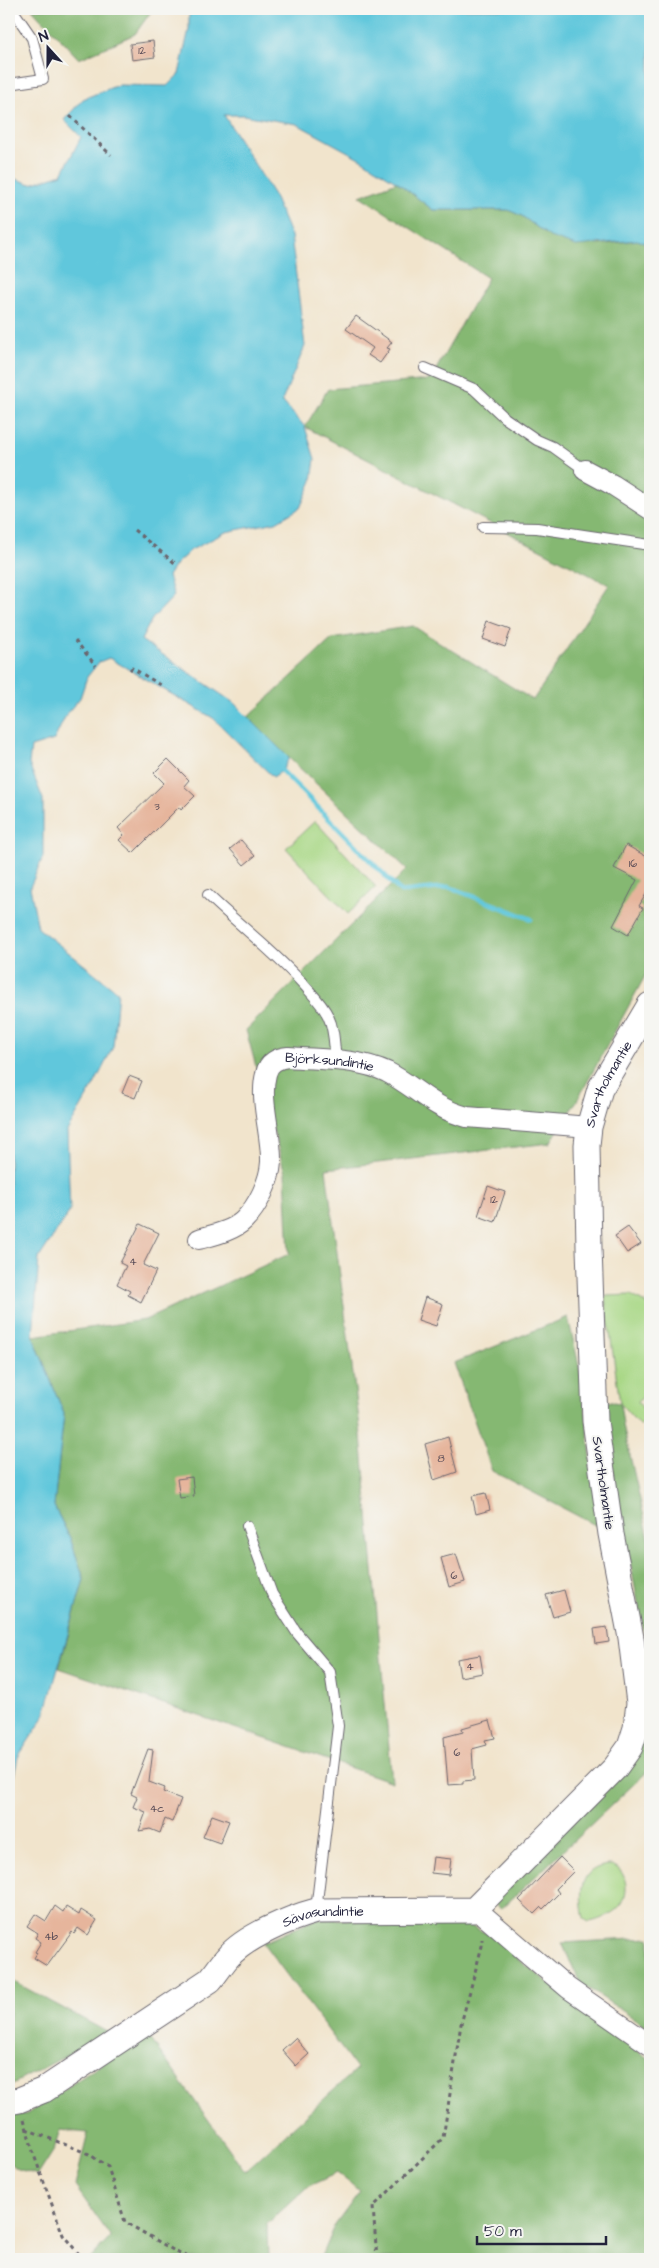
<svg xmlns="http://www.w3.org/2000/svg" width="659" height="2268" font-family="'Architects Daughter',sans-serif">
<rect width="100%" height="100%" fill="#f6f6f2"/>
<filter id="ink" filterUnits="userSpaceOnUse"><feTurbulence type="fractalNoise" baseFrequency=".02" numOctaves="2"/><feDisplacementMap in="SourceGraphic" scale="10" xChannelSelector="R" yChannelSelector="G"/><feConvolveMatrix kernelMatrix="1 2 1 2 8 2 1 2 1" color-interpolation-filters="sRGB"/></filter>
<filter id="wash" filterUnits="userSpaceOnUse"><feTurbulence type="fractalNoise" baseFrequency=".0096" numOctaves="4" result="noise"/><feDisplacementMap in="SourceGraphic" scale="20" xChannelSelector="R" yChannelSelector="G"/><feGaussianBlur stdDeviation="1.12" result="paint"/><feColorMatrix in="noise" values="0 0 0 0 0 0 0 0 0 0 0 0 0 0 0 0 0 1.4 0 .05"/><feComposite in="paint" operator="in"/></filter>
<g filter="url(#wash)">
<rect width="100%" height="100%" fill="#f1e4cc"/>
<g fill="#a7d784" stroke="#647c60">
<path d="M315,821L376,887L348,914L286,848Z"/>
<path d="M631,1295L650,1306V1389L638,1402L648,1415L640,1426L620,1403L605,1298L607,1296Z"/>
<path d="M610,1865C626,1867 630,1891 622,1903C617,1912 599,1921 589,1922L584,1919C579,1894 578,1867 610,1865Z"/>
</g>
<g fill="#85b872" stroke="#546d56">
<path d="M32,9H153L135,34L79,59Z"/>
<path d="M397,182L433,210H508L522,216L550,237L598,245L637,240L650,244V967L578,1099L550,1143L326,1169L361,1435L392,1782L59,1668L84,1579L70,1538L54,1506L64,1414L33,1336L145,1320L289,1254L285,1173L246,1030L407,869L289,758L248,717L332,639L413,626L533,700L609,585L305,427L328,389L430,380L488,278L360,196Z"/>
<path d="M568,1317L582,1379L599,1527L492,1471L454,1363Z"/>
<path d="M599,1400L620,1403L623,1425L650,1543V1769L501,1909L488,1898L620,1770L650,1729L644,1634Z"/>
<path d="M316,1919L459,1921L495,1937L515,1957L650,2060V2259H320L333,2228L360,2191L337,2173L307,2187L267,2224L268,2259H90L111,2237L75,2186L88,2133L60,2130L54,2150L38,2175L18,2169L9,2163V2116L27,2114L147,2034L245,2171L357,2069L263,1943Z"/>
<path d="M650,1938V2029L580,1983L562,1943Z"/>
<path d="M9,1979L109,2033L9,2086Z"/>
</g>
<path fill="#60c7dc" stroke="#41748c" d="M189,9H650V244L637,240L576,246L550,237L522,216L508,210H433L397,182L361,159L297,124L243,115H224L272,192L291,236L305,346L282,401L305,427L315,459L312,481L300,508L276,522L226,532L191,550L176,564L168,576L174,596L152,619L141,640L234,703L289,758L282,771L273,777L213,718L109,658L99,662L87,677L80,698L67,713L54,740L31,747L29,764L43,799V857L30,887L38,928L118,992L113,1047L94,1085L67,1131L70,1211L39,1258L33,1336L64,1414L54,1506L70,1538L84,1579L44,1717L18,1757L9,1799V177L31,184L62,174L81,137L64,120L83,99L118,85L167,86L179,74L189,29Z"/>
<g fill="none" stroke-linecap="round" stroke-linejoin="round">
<path stroke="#60c7dc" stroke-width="5" d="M282,771L401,892L449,887L531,919"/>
</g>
<g id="blocks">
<g fill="#e6b59c">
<path d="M153,41L155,57L132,60L130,44Z"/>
<path d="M356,316L392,342L387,348L390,349L380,363L368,355L373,348L346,329Z"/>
<path d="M489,621L511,629L505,647L483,639Z"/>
<path d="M168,759L189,780L184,786L195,796L181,810L179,807L133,853L119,840L124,835L118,828L164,783L154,773Z"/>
<path d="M241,840L255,856L244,865L230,849Z"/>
<path d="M626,845L649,858L650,857V887L639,906L643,908L628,935L613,926L637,880L614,868Z"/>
<path d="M129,1076L142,1081L135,1098L122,1093Z"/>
<path d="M488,1186L505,1192L495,1222L478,1216Z"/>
<path d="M140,1224L159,1233L143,1265L156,1271L141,1302L128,1295L130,1291L117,1284L126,1266L120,1263Z"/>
<path d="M628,1227L641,1244L627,1253L615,1236Z"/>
<path d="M425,1297L443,1304L436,1326L418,1320Z"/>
<path d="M448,1437L457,1472L434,1480L425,1444Z"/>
<path d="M192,1477L194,1496L180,1498L177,1479Z"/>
<path d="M486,1493L490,1510L476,1514L472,1496Z"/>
<path d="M456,1554L465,1582L449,1587L441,1558Z"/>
<path d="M564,1590L570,1612L553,1617L546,1595Z"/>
<path d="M607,1627L609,1642L596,1644L594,1629Z"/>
<path d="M480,1655L483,1673L460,1677L457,1659Z"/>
<path d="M490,1720L495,1738L485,1740L487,1745L472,1749L474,1780L463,1781V1784L448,1785L444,1737L463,1732L462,1728Z"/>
<path d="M148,1749L153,1750L149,1782L165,1788L163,1792L181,1799L172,1822L165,1819L160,1833L150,1829L139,1831L146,1812L133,1807L137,1797L131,1794Z"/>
<path d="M212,1815L229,1821L220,1843L203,1837Z"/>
<path d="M433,1857L451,1859L449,1875L431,1873Z"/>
<path d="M560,1857L574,1871L556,1889L559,1893L543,1909L541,1907L534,1914L519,1900Z"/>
<path d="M55,1906L63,1912L66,1907L79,1915L81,1910L97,1920L88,1935L78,1928L74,1934L72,1932L47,1966L34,1958L37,1953L35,1952L41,1942L35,1938L38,1933L27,1926L35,1914L46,1921Z"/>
<path d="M295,2038L309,2054L296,2066L282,2050Z"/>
</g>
</g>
</g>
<g filter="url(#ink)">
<use href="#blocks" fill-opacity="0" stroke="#6a666e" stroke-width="1"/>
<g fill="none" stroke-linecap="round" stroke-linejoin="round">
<defs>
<g id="service">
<path d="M9,84L43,79L32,38L12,9"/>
<path d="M425,368L474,389L505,418L537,440L553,447L585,470"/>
<path d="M483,527L537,528L650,545"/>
<path d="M208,895C240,926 275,952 305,986C313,995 323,1005 328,1016C335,1030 334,1047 336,1061"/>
<path d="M247,1526L272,1594L297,1633L330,1672L338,1726L316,1910"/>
</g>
<g id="minor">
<path d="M585,470L613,485L650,509"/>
<path id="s1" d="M199,1239C213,1235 233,1231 244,1220C258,1206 270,1181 271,1162C272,1135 259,1100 266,1074C268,1062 278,1058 288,1057C320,1060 358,1058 387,1072C416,1087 432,1108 467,1117L589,1127"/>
<path d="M474,1910L482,1914L568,1988L650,2045"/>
</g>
<g id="tertiary">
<path id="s2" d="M9,2102L19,2100L44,2090L210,1980C216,1973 221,1965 227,1958C244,1937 290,1918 316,1911L474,1910L615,1768L630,1747L636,1728L639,1703L631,1638L611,1534L595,1421L589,1248L587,1145L589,1127L600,1089L650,1005"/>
</g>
</defs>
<use href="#service" stroke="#6a666e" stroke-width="12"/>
<use href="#minor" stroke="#6a666e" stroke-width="22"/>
<use href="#tertiary" stroke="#6a666e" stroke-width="27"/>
<g stroke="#6a666e" stroke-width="3" stroke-dasharray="4 4" stroke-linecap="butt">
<path d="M70,116L111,155"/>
<path d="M134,530L176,564"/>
<path d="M75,640L96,666"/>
<path d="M130,670L132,668L161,685"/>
<path d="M648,1484H650"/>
<path d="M24,2119L34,2155L63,2235L83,2259"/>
<path d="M26,2129L89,2154L108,2167L125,2222L180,2254L195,2259"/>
<path d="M377,2259L373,2207L443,2138L461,2024L482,1946V1939"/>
</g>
<use href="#service" stroke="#fff" stroke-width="10"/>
<use href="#minor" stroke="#fff" stroke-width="20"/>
<use href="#tertiary" stroke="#fff" stroke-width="25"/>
</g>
</g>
<g text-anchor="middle" stroke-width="4" stroke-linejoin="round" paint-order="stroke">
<g font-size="11" fill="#534753">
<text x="142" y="54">12</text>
<text x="157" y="810">3</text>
<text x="633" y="867">16</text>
<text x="494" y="1203">12</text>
<text x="133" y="1265">4</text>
<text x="441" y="1462">8</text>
<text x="454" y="1579">6</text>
<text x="470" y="1670">4</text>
<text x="457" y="1756">6</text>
<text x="157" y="1812">4c</text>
<text x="51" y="1940">4b</text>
</g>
<g font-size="14" fill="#22223b" stroke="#f6f6f2">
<text dy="5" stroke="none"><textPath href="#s1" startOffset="275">Björksundintie</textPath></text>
<text dy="5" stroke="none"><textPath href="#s2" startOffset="1422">Svartholmantie</textPath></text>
<text transform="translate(604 1483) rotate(82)" y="5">Svartholmantie</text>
<text dy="5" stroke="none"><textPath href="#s2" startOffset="372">Sävasundintie</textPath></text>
</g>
</g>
<rect width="659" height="2268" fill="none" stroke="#f6f6f2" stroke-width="30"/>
<g transform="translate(48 48) rotate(339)" stroke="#f6f6f2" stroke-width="4" paint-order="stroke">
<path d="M0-4L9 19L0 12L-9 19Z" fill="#22223b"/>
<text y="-8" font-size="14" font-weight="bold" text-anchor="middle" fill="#22223b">N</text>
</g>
<path d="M477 2236v8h129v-8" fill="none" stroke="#22223b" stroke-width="2.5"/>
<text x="484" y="2236" font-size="15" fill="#22223b" stroke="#f6f6f2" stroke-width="4" paint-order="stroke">50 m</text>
</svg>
